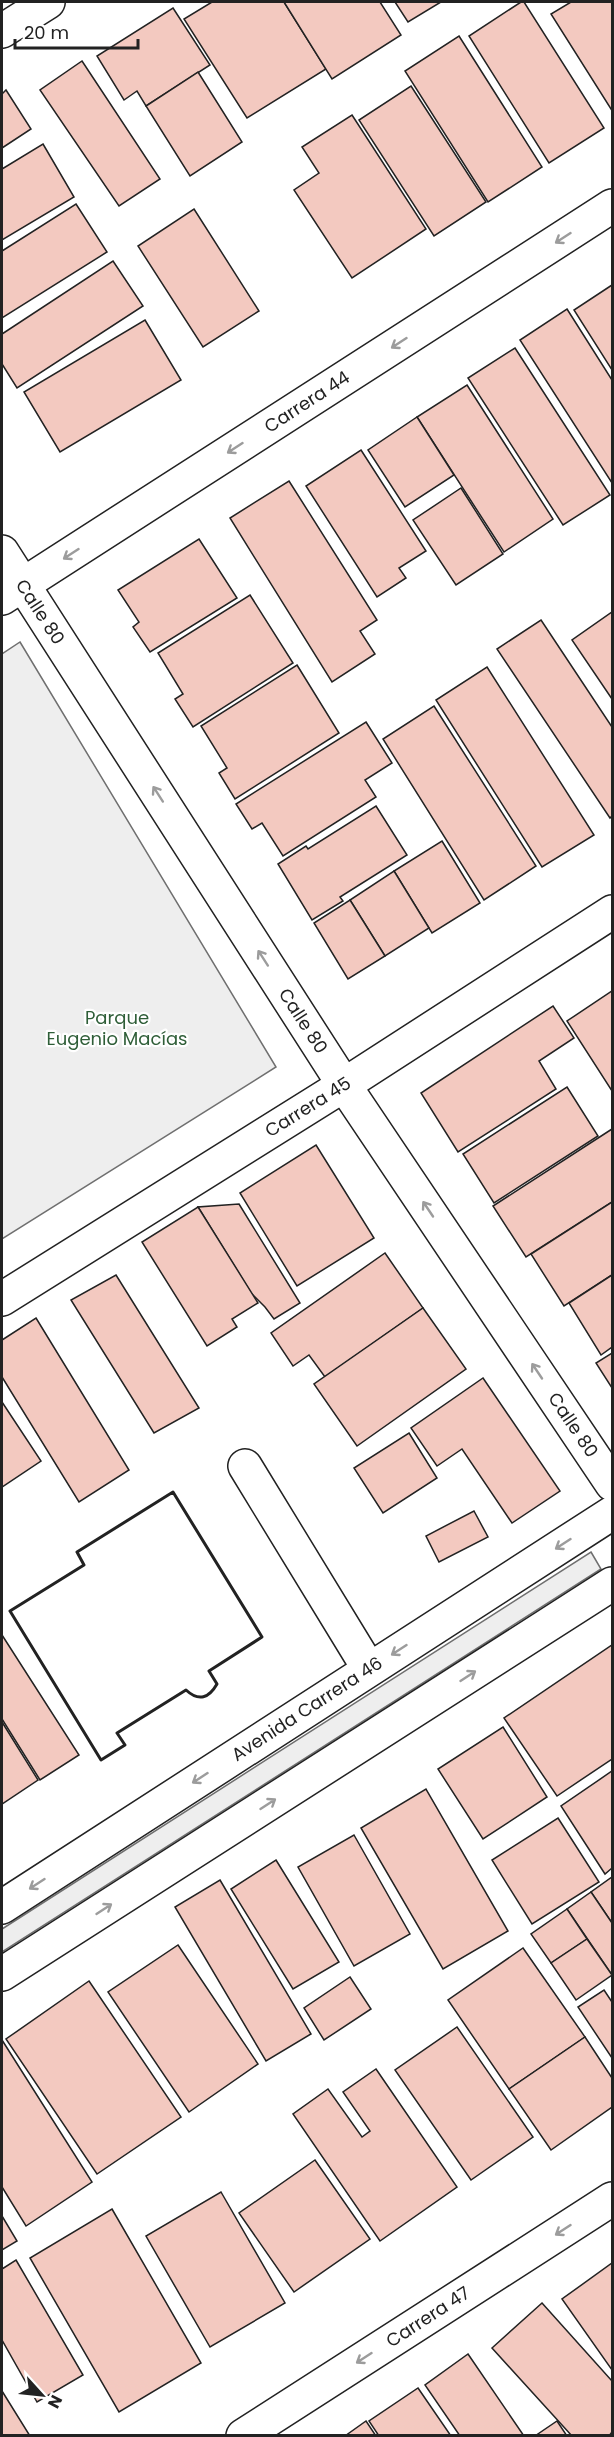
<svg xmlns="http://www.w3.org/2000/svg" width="614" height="2437" font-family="Poppins,sans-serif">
<rect width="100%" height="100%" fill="#fff"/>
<g fill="#eee" stroke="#6f6f6f" stroke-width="1.5">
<path d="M20,642L276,1067L2,1239V654Z"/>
<path d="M591,1552L601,1569L2,1952V1929Z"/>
</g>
<g fill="#f3c9c0" stroke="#222" stroke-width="1.5">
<path d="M212,2H284L326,69L247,118L184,19Z"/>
<path d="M284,2H380L401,35L332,79Z"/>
<path d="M395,2H441L408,22Z"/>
<path d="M521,2H524L604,128L549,163L469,36Z"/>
<path d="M571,2H612V107L611,109L551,14Z"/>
<path d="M173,8L210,65L146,106L137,91L124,100L97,56Z"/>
<path d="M459,36L542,167L488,202L405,71Z"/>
<path d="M82,61L160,179L119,206L40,90Z"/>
<path d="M198,72L242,142L190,176L146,106Z"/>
<path d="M411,86L486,202L434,236L359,120Z"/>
<path d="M6,90L31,129L2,148V94Z"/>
<path d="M352,115L426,229L352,278L294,190L319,173L302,147Z"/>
<path d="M43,144L74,197L2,240V169Z"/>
<path d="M76,204L107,252L2,318V251Z"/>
<path d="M194,209L259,311L203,347L138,246Z"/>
<path d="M113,261L143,306L17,388L2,364V334Z"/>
<path d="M612,285V370L574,310Z"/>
<path d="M567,309L612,380V483L520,340Z"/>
<path d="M145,320L181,380L60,452L24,392Z"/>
<path d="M515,348L610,495L563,525L468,378Z"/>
<path d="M467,385L553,519L504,552L417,417Z"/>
<path d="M417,417L454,475L405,507L368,450Z"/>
<path d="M361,450L426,551L399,568L406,578L377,597L306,486Z"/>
<path d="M289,481L377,620L360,631L375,654L332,682L230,518Z"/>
<path d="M461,488L503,554L456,585L413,520Z"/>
<path d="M199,539L237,598L150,652L133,627L139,622L118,590Z"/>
<path d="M250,595L293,663L193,727L175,699L183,694L158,653Z"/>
<path d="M612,612V699L572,640Z"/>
<path d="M541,620L612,727V816L610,818L497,649Z"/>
<path d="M297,665L339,733L235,799L219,773L227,768L201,726Z"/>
<path d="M487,667L594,835L542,867L436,700Z"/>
<path d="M434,706L536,866L484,900L383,739Z"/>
<path d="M366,722L392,763L365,780L376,797L283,856L262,823L252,829L236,804Z"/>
<path d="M376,806L407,855L340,897L343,901L312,920L278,864L306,846L308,849Z"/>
<path d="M442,841L480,903L432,933L394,871Z"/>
<path d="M394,871L429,928L385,956L350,900Z"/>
<path d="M350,900L385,956L348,979L314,923Z"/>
<path d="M612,991V1091L567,1021Z"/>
<path d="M553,1006L574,1038L539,1061L556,1089L458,1152L421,1093Z"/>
<path d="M567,1087L598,1136L494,1203L463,1154Z"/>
<path d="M612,1129V1202L526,1257L493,1206Z"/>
<path d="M316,1145L374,1238L297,1286L240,1193Z"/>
<path d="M612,1202V1275L564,1306L531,1254Z"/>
<path d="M239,1204L300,1303L274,1319L265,1307L251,1293L198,1207Z"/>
<path d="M198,1207L258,1303L232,1319L237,1327L207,1346L142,1242Z"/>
<path d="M385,1253L423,1308L325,1377L309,1355L293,1366L271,1333Z"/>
<path d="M116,1275L199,1408L154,1433L71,1300Z"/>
<path d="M612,1275V1347L601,1355L569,1303Z"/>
<path d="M423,1308L466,1369L357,1446L314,1384Z"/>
<path d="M36,1318L129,1470L79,1502L2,1377V1340Z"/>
<path d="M612,1353V1388L596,1363Z"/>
<path d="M483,1378L560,1491L512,1523L462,1449L437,1466L411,1428Z"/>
<path d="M2,1402L41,1461L2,1487Z"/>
<path d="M409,1433L437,1478L383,1513L354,1468Z"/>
<path d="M474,1511L488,1537L439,1562L426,1536Z"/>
<path d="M2,1635L79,1755L40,1780L2,1719Z"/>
<path d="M612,1645V1759L557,1796L504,1718Z"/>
<path d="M2,1722L38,1780L2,1804Z"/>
<path d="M503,1727L547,1797L483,1839L438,1769Z"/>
<path d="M612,1771V1868L605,1874L561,1806Z"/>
<path d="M426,1789L508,1931L443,1969L361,1828Z"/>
<path d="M558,1818L599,1882L532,1924L492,1860Z"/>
<path d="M354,1835L410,1934L354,1966L298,1867Z"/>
<path d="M276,1860L339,1962L293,1989L231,1889Z"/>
<path d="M612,1877V1923L591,1892Z"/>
<path d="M220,1880L311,2034L266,2061L175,1907Z"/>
<path d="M591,1892L612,1923V1975L567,1909Z"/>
<path d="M567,1909L587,1939L551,1963L531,1934Z"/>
<path d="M587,1939L612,1975L576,2000L551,1963Z"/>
<path d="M178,1945L258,2064L189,2112L108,1992Z"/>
<path d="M523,1948L585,2037L509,2089L448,2000Z"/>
<path d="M350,1977L371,2009L324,2040L304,2008Z"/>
<path d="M89,1981L181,2117L97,2174L6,2039Z"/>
<path d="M604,1990L612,2002V2058L578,2007Z"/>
<path d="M457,2027L533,2137L471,2180L395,2070Z"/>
<path d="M585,2037L612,2078V2107L551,2150L509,2089Z"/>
<path d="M2,2040L92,2182L26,2226L2,2187Z"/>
<path d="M376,2069L457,2187L380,2241L293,2114L328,2089L362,2137L370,2131L343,2092Z"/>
<path d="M315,2160L370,2239L294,2292L239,2213Z"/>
<path d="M221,2192L285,2303L210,2347L146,2236Z"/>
<path d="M112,2209L201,2363L119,2412L30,2258Z"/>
<path d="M2,2216L17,2241L2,2250Z"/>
<path d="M16,2260L83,2375L37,2402L2,2340V2269Z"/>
<path d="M612,2263V2370L562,2299Z"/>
<path d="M542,2303L612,2381V2432L609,2436H572L492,2348Z"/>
<path d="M468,2354L524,2436H460L425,2385Z"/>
<path d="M418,2388L451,2436H379L369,2421Z"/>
<path d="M2,2391L30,2436H2Z"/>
<path d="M366,2421L376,2436H345Z"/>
<path d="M557,2421L567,2436H535Z"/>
</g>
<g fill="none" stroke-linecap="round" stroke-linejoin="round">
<defs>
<g id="minor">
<path d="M2,31L48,2"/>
<path d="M2,552L344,1085L612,1484"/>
<path d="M2,598L612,206"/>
<path d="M2,1299L344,1085L612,912"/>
<path d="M245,1466L369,1669"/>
<path d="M243,2436L612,2199"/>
</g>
<g id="major">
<path d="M2,1907L612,1513"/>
<path d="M2,1974L612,1584"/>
</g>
</defs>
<use href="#minor" stroke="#222" stroke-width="36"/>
<use href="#major" stroke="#222" stroke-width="36"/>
<use href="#minor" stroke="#fff" stroke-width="33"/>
<use href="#major" stroke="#fff" stroke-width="33"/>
<path stroke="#222" stroke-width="3" d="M173,1492L262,1637L209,1671L217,1684C209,1698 199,1702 186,1690L117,1733L125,1745L101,1760L10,1611L84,1565L77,1552Z"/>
</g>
<defs><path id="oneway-shaft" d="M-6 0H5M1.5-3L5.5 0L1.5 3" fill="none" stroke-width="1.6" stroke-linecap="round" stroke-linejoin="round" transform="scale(1.5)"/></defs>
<g stroke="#9c9c9c">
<use href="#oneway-shaft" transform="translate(563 238) rotate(147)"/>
<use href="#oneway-shaft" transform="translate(399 343) rotate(147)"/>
<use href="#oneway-shaft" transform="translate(235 448) rotate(147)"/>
<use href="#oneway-shaft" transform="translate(71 554) rotate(147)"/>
<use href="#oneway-shaft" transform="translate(158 794) rotate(-123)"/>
<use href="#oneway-shaft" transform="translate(263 958) rotate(-123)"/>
<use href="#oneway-shaft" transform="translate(428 1209) rotate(-124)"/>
<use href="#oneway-shaft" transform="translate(537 1371) rotate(-124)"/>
<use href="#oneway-shaft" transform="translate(563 1544) rotate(147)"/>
<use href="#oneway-shaft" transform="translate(399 1650) rotate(147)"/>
<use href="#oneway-shaft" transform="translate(468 1676) rotate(-33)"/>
<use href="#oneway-shaft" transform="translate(200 1778) rotate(147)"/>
<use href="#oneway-shaft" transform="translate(268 1804) rotate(-33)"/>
<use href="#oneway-shaft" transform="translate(37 1884) rotate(147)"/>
<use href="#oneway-shaft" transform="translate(104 1909) rotate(-33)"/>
<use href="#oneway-shaft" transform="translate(563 2230) rotate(147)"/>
<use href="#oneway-shaft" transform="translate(364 2358) rotate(147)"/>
</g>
<g text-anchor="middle" stroke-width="4.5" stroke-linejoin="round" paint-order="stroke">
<g font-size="18" fill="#222" stroke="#fff">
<text transform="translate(307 402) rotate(-33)" y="6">Carrera 44</text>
<text transform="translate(40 612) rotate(57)" y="6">Calle 80</text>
<text transform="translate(303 1021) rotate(57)" y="6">Calle 80</text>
<text transform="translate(308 1107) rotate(-32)" y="6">Carrera 45</text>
<text transform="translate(573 1425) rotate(56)" y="6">Calle 80</text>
<text transform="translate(307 1709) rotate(-33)" y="6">Avenida Carrera 46</text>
<text transform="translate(428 2317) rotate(-33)" y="6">Carrera 47</text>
</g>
<g font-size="18" fill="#2f5e38" stroke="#fff">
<text x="117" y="1024">Parque<tspan x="117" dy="21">Eugenio Macías</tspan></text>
</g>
</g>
<rect width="614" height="2437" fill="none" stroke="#222222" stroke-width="6"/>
<g transform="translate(42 2395) rotate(117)" stroke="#ffffff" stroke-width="4.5" paint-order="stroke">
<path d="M0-4.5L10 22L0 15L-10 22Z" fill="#222222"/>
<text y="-9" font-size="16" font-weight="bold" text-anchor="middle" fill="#222222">N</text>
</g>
<path d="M15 39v9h123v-9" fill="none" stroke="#222222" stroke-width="3"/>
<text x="24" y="39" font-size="18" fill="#222222" stroke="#ffffff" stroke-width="4.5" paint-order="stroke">20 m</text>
</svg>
